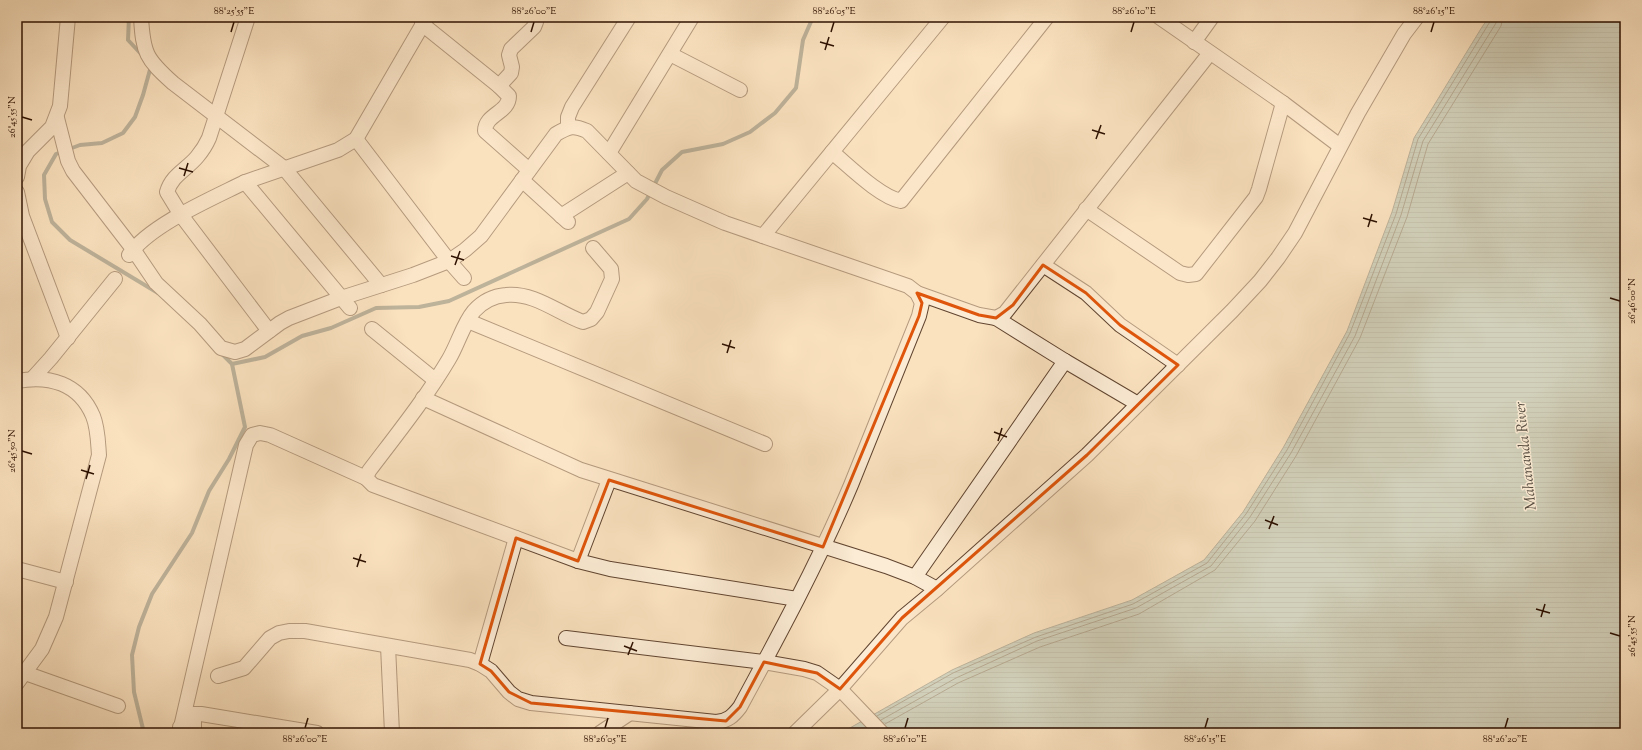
<svg xmlns="http://www.w3.org/2000/svg" width="1642" height="750" font-family="'Sorts Mill Goudy',serif">
<defs>
<pattern id="water-rules" width="6" height="5" patternUnits="userSpaceOnUse"><rect width="6" height="5" fill="#9fbdb7"/><path d="M0 2.5h6" fill="none" stroke="#89a19c"/></pattern>
</defs>
<rect width="100%" height="100%" fill="#fbe2bf"/>
<filter id="stains"><feTurbulence type="fractalNoise" baseFrequency=".005" numOctaves="4"/><feColorMatrix values="0 0 0 0 .2 0 0 0 0 .09 0 0 0 0 .02 0 0 0 .5 -.17"/></filter>
<radialGradient id="worn" r=".72"><stop offset=".6" stop-color="#630" stop-opacity="0"/><stop offset="1" stop-color="#630" stop-opacity=".3"/></radialGradient>
<path fill="url(#water-rules)" stroke="#72786e" d="M1489,17H1625V733H841L952,670L1034,633L1132,600L1204,560L1243,512L1283,448L1347,331L1392,212L1414,138L1482,27Z"/>
<g fill="none" stroke-linecap="round" stroke-linejoin="round">
<g stroke="#66675c" stroke-width="1">
<path d="M877,716L953,673L1036,637L1133,604L1207,563L1246,514L1287,450L1350,333L1396,214L1418,139L1491,20L1492,17"/>
<path d="M881,720L956,678L1037,641L1136,608L1211,566L1250,517L1291,453L1355,336L1401,215L1423,141L1496,23L1497,17"/>
<path d="M885,724L958,683L1040,647L1139,614L1215,570L1255,521L1296,456L1360,338L1407,217L1428,144L1501,26L1503,17"/>
</g>
<g stroke="#72786e" stroke-width="4">
<path d="M129,17L128,40L142,55"/>
<path d="M151,66L143,95L135,117L123,133L102,143L80,145L56,154L44,175L45,199L52,222L70,240L158,293"/>
<path d="M232,364L265,357L302,336L331,328L376,308L419,307L449,301L629,219L647,199L662,170L682,152L723,144L750,132L775,113L796,88L803,40L813,17"/>
<path d="M144,733L134,692L132,655L139,627L152,594L192,533L209,491L229,459L245,427L232,364L222,354"/>
</g>
<defs>
<g id="minor">
<path d="M141,17C143,53 146,59 173,83L284,168L381,285"/>
<path d="M248,17L209,138C206,145 202,151 197,157C186,170 172,175 167,192L181,215L269,331"/>
<path d="M1159,17L1283,103L1340,146"/>
<path d="M422,24L499,86L509,96C509,113 485,114 485,131L529,170"/>
<path d="M1194,42L1212,17"/>
<path d="M670,54L740,90"/>
<path d="M499,86L511,73L512,67L509,55L511,49L534,27L536,22L534,17"/>
<path d="M57,118L68,161L73,171L133,249L156,283L200,324L221,348L235,352L245,349L280,323L289,318L341,298L413,275L449,261L465,250L481,236L556,134C570,126 573,125 587,131L636,181L666,197L725,223L908,286L917,293L922,303L919,316C896,372 874,429 851,485C819,561 779,635 740,707C733,716 728,721 716,722L531,703L518,699L509,692L491,671L480,664L470,660L305,631H289L279,633L270,638L244,668L218,676"/>
<path d="M568,127V117L572,107L629,17"/>
<path d="M356,139L449,261L464,278"/>
<path d="M832,152C850,167 880,197 901,201L1047,17"/>
<path d="M609,153L692,17"/>
<path d="M17,177L19,166L28,151L52,127L60,106L68,17"/>
<path d="M522,180L568,222"/>
<path d="M245,182L350,308"/>
<path d="M17,192L22,216L68,338"/>
<path d="M1086,209L1180,273L1188,275L1196,274L1256,197L1259,189L1283,103"/>
<path d="M561,216L628,173"/>
<path d="M763,236L943,17"/>
<path d="M593,248L611,269L612,279L597,312L591,319L583,322C558,313 534,292 506,295C494,296 483,301 474,311C463,324 458,344 449,359C426,398 397,434 369,471L366,478L373,485L578,561L610,569L797,599"/>
<path d="M129,255C150,225 211,199 245,182L338,150L356,139L427,17"/>
<path d="M1043,265L1086,293L1120,325L1178,365"/>
<path d="M917,293L979,315L996,318L1005,313L1210,53"/>
<path d="M996,318L1065,361L1138,404"/>
<path d="M468,321L765,444"/>
<path d="M372,329L435,380"/>
<path d="M33,378L51,358L115,279"/>
<path d="M17,381C49,375 79,383 93,416C98,428 98,443 99,455L56,617L42,649L17,683"/>
<path d="M423,398L581,470L886,566L915,577L937,589"/>
<path d="M578,561L609,480"/>
<path d="M17,569L66,582"/>
<path d="M915,577L1065,361"/>
<path d="M566,638L764,662L804,669L817,673L840,689L882,733"/>
<path d="M388,646L392,733"/>
<path d="M480,664L516,538"/>
<path d="M25,673L118,706"/>
<path d="M194,714V733"/>
<path d="M180,727L194,714H201L317,733"/>
<path d="M181,727L246,445L252,435L260,433L270,435L366,478"/>
<path d="M600,733L630,713"/>
<path d="M795,733L840,689L902,618L937,589L1087,455L1232,311L1260,281L1278,258L1295,233L1358,113L1404,34L1417,17"/>
</g>
</defs>
<use href="#minor" stroke="#614530" stroke-width="16"/>
<use href="#minor" stroke="#fcecd5" stroke-width="14"/>
</g>
<path d="M0 0H1642V750H0ZM1043,265L1086,293L1120,325L1178,365L1087,455L902,618L840,689L817,673L764,662L740,707L726,721L531,703L509,692L491,671L480,664L516,538L578,561L609,480L823,547L919,316L922,303L917,293L979,315L996,318L1013,305Z" fill="#fbe2bf" fill-opacity=".55" fill-rule="evenodd"/>
<path fill="none" stroke="#df550b" stroke-width="3" stroke-linejoin="round" d="M1043,265L1086,293L1120,325L1178,365L1087,455L902,618L840,689L817,673L764,662L740,707L726,721L531,703L509,692L491,671L480,664L516,538L578,561L609,480L823,547L919,316L922,303L917,293L979,315L996,318L1013,305Z"/>
<path fill="none" stroke="#2e1101" stroke-width="1.5" d="M231,32L234,22M531,32L534,22M831,32L834,22M1131,32L1134,22M1431,32L1434,22M820,42L834,46M825,50L829,37M22,117L32,120M1092,130L1105,134M1096,139L1101,125M179,168L193,172M184,176L188,163M1363,218L1377,222M1368,227L1372,214M451,256L464,260M455,265L460,251M1610,298L1620,301M722,344L735,348M727,353L731,340M994,432L1007,437M998,441L1002,428M22,451L32,454M81,470L94,474M86,479L90,465M1265,520L1278,525M1269,529L1274,516M353,558L366,562M357,567L361,554M1536,609L1550,613M1541,617L1545,604M1610,633L1620,636M624,646L637,651M628,655L633,642M305,728L308,718M605,728L608,718M905,728L908,718M1205,728L1208,718M1505,728L1508,718"/>
<g text-anchor="middle" stroke-width="3" stroke-linejoin="round" paint-order="stroke">
<g font-size="15" font-style="italic" fill="#564d41" stroke="#fcecd5">
<text transform="translate(1525 456) rotate(-96)" y="5">Mahananda River</text>
</g>
</g>
<rect width="1642" height="750" fill="none" stroke="#fbe2bf" stroke-width="44"/>
<rect x="22" y="22" width="1598" height="706" fill="none" stroke="#2e1101" stroke-width="1.5"/>
<g font-size="10" text-anchor="middle" fill="#2e1101">
<text x="234" y="14">88°25'55"E</text>
<text x="534" y="14">88°26'00"E</text>
<text x="834" y="14">88°26'05"E</text>
<text x="1134" y="14">88°26'10"E</text>
<text x="1434" y="14">88°26'15"E</text>
<text transform="translate(11 117) rotate(-90)" y="4">26°45'55"N</text>
<text transform="translate(1631 301) rotate(-90)" y="4">26°46'00"N</text>
<text transform="translate(11 451) rotate(-90)" y="4">26°45'50"N</text>
<text transform="translate(1631 636) rotate(-90)" y="4">26°45'55"N</text>
<text x="305" y="742">88°26'00"E</text>
<text x="605" y="742">88°26'05"E</text>
<text x="905" y="742">88°26'10"E</text>
<text x="1205" y="742">88°26'15"E</text>
<text x="1505" y="742">88°26'20"E</text>
</g>
<rect width="100%" height="100%" filter="url(#stains)"/>
<rect width="100%" height="100%" fill="url(#worn)"/>
</svg>
